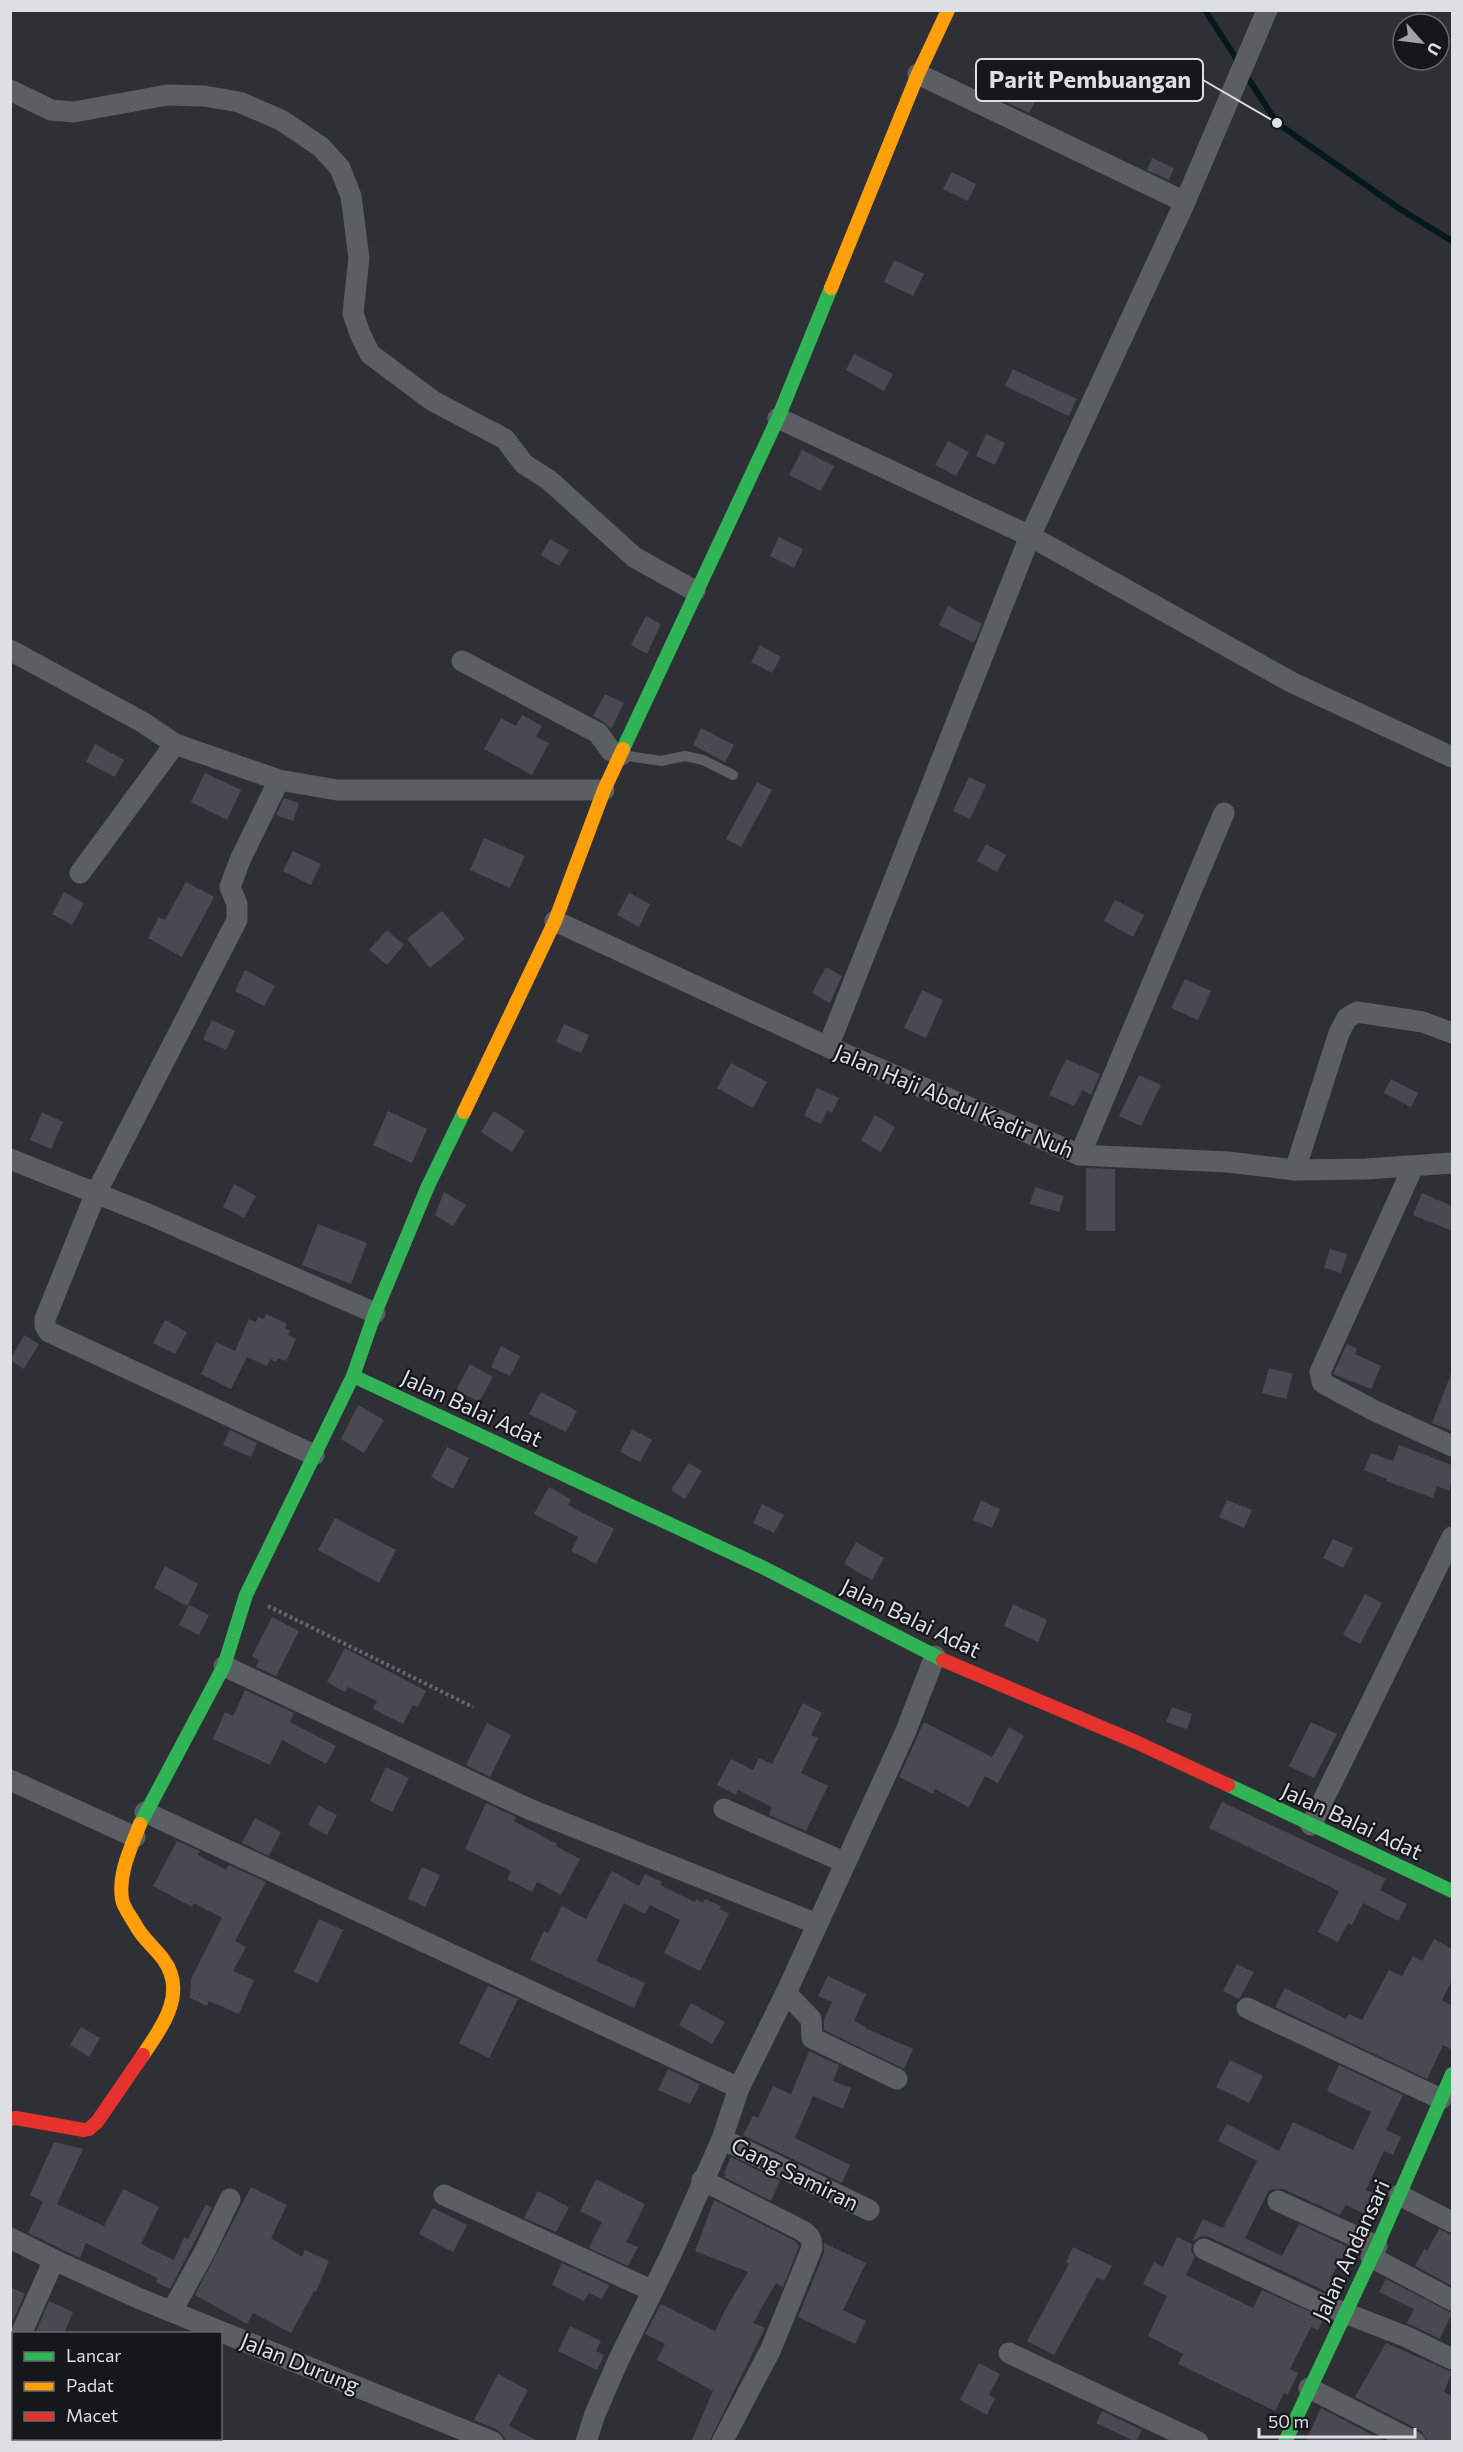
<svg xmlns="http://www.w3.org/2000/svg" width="1463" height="2452" font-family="Commissioner,sans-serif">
<rect width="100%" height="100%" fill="#2f3035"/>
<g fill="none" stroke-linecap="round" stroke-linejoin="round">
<g stroke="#05191d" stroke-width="6">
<path d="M1205,10L1239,63"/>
<path d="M1246,75L1277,123L1400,209L1452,241"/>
</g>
</g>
<g fill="#4a4850">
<path d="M1014,85L1038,96L1029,113L1006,102Z"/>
<path d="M1152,158L1174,168L1169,180L1147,170Z"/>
<path d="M952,172L976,184L968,201L943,189Z"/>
<path d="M894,260L924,274L913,296L884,282Z"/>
<path d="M854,354L893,374L884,391L846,370Z"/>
<path d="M1013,369L1077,399L1069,416L1005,386Z"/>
<path d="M986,434L1005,443L995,465L976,456Z"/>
<path d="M948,441L969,452L956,476L935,465Z"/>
<path d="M802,450L834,466L821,491L789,475Z"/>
<path d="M779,537L803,549L794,568L770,556Z"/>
<path d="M550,539L569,550L559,566L541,555Z"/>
<path d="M948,606L982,624L974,643L939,625Z"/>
<path d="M646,616L661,624L647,654L631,645Z"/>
<path d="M760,645L781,657L772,673L751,662Z"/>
<path d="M605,694L624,703L611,729L604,722L593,716Z"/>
<path d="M522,715L542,726L536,737L549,743L532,775L484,749L501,718L516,726Z"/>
<path d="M701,728L734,745L725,762L693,745Z"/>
<path d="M95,744L124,760L115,777L86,762Z"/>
<path d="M205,773L241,790L227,820L191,802Z"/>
<path d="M969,777L986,785L970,819L953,811Z"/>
<path d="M757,782L772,790L741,847L726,839Z"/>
<path d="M284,798L299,803L293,821L276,815Z"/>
<path d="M484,838L525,856L510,888L470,870Z"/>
<path d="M986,844L1006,855L997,872L977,861Z"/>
<path d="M293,851L321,864L311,885L283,871Z"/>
<path d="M186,882L214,897L182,957L148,938L159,917L165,920Z"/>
<path d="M64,892L84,903L72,925L52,914Z"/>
<path d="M629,893L650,904L639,927L617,915Z"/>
<path d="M1115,900L1144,915L1133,937L1104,921Z"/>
<path d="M442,911L465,939L430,968L407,939Z"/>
<path d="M387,930L404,945L387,965L369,950Z"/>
<path d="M826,967L842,976L830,1003L812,993Z"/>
<path d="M245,970L275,986L264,1006L235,991Z"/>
<path d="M1185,979L1211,991L1198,1020L1171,1008Z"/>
<path d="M922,990L943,1000L926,1038L904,1028Z"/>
<path d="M212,1020L235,1031L226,1050L203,1039Z"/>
<path d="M564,1024L589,1035L581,1053L556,1042Z"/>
<path d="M1066,1059L1100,1074L1091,1095L1082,1090L1074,1106L1049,1095Z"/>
<path d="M731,1063L767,1082L753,1108L717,1088Z"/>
<path d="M1139,1075L1161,1085L1141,1126L1119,1116Z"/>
<path d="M1391,1079L1418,1093L1411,1107L1384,1093Z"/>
<path d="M817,1088L839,1098L832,1113L827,1111L821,1124L804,1116Z"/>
<path d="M388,1111L427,1129L412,1163L373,1145Z"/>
<path d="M494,1111L525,1131L512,1152L481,1132Z"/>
<path d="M42,1112L63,1122L51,1149L30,1140Z"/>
<path d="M875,1115L895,1127L881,1152L861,1141Z"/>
<path d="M1086,1168L1115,1169V1231H1086Z"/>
<path d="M234,1184L256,1196L244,1218L223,1207Z"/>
<path d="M1035,1187L1064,1196L1059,1212L1030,1204Z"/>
<path d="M444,1192L466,1205L453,1226L435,1215Z"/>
<path d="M1422,1193L1452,1206V1231L1413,1215Z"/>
<path d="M318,1224L367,1243L351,1284L302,1265Z"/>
<path d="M1330,1249L1347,1254L1341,1273L1324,1268Z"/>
<path d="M266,1314L287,1324L285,1328L290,1331L288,1335L296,1339L286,1361L278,1358L276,1362L270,1359L267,1366L247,1357L231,1389L201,1374L216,1342L235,1351L249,1319L256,1322L258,1317L264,1319Z"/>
<path d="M165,1320L187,1332L175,1354L153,1343Z"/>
<path d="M24,1335L39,1344L24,1369L10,1360Z"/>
<path d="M1347,1344L1357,1349L1355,1354L1381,1366L1371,1389L1333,1374Z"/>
<path d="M501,1346L520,1356L510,1376L491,1367Z"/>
<path d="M470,1364L493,1377L479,1402L456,1390Z"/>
<path d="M1269,1368L1293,1374L1286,1399L1262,1393Z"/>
<path d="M1451,1374H1452V1431L1432,1423Z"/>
<path d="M541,1392L577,1411L566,1432L529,1414Z"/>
<path d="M358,1405L384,1420L364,1453L341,1439Z"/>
<path d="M632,1429L652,1440L640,1462L620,1452Z"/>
<path d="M230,1430L257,1443L251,1457L223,1445Z"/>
<path d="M1399,1445L1452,1465V1480L1449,1491L1437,1486L1433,1498L1386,1481L1387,1479L1364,1470L1371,1453L1393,1461Z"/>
<path d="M447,1447L469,1458L453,1489L431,1477Z"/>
<path d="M689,1463L702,1471L685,1499L671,1490Z"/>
<path d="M549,1487L571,1499L568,1505L614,1529L596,1564L571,1551L578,1537L534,1514Z"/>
<path d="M981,1500L1000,1509L992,1528L973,1520Z"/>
<path d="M1227,1500L1252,1510L1244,1528L1219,1517Z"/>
<path d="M762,1504L784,1515L774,1533L753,1523Z"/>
<path d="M335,1518L396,1550L379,1583L318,1550Z"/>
<path d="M1333,1539L1353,1548L1343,1568L1323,1558Z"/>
<path d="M856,1542L884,1558L872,1580L844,1564Z"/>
<path d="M165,1566L198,1584L187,1606L154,1588Z"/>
<path d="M1365,1594L1382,1603L1360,1644L1343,1635Z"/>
<path d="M1013,1604L1047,1620L1038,1642L1004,1626Z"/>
<path d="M189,1605L209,1615L199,1635L179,1625Z"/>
<path d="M272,1617L299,1631L276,1676L256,1667L259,1660L252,1656Z"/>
<path d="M345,1648L426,1691L418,1707L413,1705L403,1724L373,1709L377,1701L348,1687L345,1692L327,1682Z"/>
<path d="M245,1690L294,1713L290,1722L336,1746L326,1764L282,1740L270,1765L213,1739L225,1712L233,1716Z"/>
<path d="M803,1703L822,1713L811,1735L818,1738L801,1773L828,1786L806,1831L769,1815L772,1807L738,1790L736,1795L717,1785L731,1759L753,1770L759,1758L772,1764Z"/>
<path d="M1172,1707L1192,1714L1187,1729L1166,1722Z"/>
<path d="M924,1722L992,1757L1009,1727L1024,1736L998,1783L985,1776L969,1807L935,1789L933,1794L899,1777Z"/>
<path d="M1311,1722L1337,1734L1314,1778L1289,1766Z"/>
<path d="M487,1723L511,1735L490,1777L466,1765Z"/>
<path d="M386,1767L409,1778L392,1812L370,1801Z"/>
<path d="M1222,1802L1386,1879L1380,1890L1407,1904L1398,1921L1363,1903L1352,1925L1348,1923L1338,1942L1318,1932L1339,1891L1209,1828Z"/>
<path d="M486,1803L516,1817L514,1821L557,1844L556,1846L580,1859L561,1895L537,1882L532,1892L507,1879L511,1871L465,1849Z"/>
<path d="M318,1805L337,1815L327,1835L308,1825Z"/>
<path d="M255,1818L281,1832L269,1856L242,1843Z"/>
<path d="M177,1841L200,1851L198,1855L226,1870L229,1865L266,1882L235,1941L246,1947L233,1971L254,1980L239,2014L209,2001L207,2006L190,1998L191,1979L222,1918L194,1903L192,1907L153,1886Z"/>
<path d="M422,1867L440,1875L425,1907L408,1899Z"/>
<path d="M612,1871L639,1886L645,1874L662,1882L660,1885L695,1902L696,1899L703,1903L705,1899L721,1906L720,1909L729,1914L700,1971L664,1953L680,1920L650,1905L645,1914L624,1903L596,1961L645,1983L634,2008L530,1960L544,1931L548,1933L562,1906L586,1919Z"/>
<path d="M319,1919L343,1930L318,1983L294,1972Z"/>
<path d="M1434,1939L1452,1949V1980L1442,2000L1452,2006V2050L1443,2045L1427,2079L1275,2007L1285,1988L1346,2019L1349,2014L1362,2020L1389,1970L1402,1976L1413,1956L1422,1961Z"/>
<path d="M1237,1964L1254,1972L1239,1999L1223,1991Z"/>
<path d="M828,1976L866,1994L854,2021L866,2027L865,2028L913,2049L904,2069L824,2030V2019L832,2002L818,1996Z"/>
<path d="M488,1986L518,1999L489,2058L459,2043Z"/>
<path d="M691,2003L725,2022L712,2044L679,2025Z"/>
<path d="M81,2027L100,2038L89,2057L70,2045Z"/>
<path d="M809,2051L839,2065L833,2081L851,2088L843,2109L813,2096L795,2138L850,2165L842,2183L743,2135L753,2116L758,2118L773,2086L791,2094Z"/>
<path d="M1230,2060L1263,2076L1249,2103L1216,2087Z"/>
<path d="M1339,2065L1403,2095L1386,2130L1401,2137L1393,2155L1384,2151L1366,2190L1380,2196L1371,2217L1346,2205L1340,2215L1283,2189L1269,2190L1245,2238L1282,2256L1299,2224L1348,2247L1330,2279L1339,2283L1334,2295L1209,2237L1202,2236L1192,2241L1203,2219L1223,2228L1257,2161L1218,2141L1227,2124L1279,2151L1293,2122L1353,2150L1371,2112L1327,2091Z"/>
<path d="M668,2069L700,2084L690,2104L658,2090Z"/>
<path d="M54,2142L83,2149L57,2204L104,2226L123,2189L159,2207L141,2244L174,2260L184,2237L188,2239L206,2204L212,2208L170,2289L156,2282L157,2278L86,2243L80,2258L28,2233L43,2202L30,2195Z"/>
<path d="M731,2157L780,2181L771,2201L724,2177L726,2174L724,2173Z"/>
<path d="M596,2179L645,2204L626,2242L638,2247L628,2266L589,2248L602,2222L580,2211Z"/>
<path d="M251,2187L287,2205L271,2238L302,2257L305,2250L329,2261L316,2292L314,2291L291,2333L253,2313L247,2324L195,2295Z"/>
<path d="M538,2191L569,2207L556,2232L524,2218Z"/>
<path d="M714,2200L795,2241L799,2246L783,2287L776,2283L753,2323L765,2328L709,2442H691L713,2391L657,2360L665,2344L645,2334L661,2304L715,2331L725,2310L748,2272L695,2251Z"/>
<path d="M433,2208L467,2225L453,2252L419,2234Z"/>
<path d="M1439,2229L1452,2235V2286L1415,2266L1424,2249L1427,2251Z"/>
<path d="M1177,2237L1192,2244L1191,2251L1195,2257L1186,2275L1253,2308L1262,2290L1324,2318L1318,2330L1311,2327L1290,2369L1298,2373L1288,2395L1284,2393L1275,2411L1178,2364L1183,2354L1148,2336L1167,2296L1143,2284L1154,2262L1163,2267Z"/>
<path d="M824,2243L866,2263L843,2310L866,2321L855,2344L798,2317L824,2253Z"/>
<path d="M1073,2247L1112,2266L1104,2281L1097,2277L1054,2355L1027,2341L1069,2264L1066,2262Z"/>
<path d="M562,2263L609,2285L602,2299L589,2293L584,2301L552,2285Z"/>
<path d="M1386,2279L1452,2313L1440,2339L1407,2323L1414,2309L1379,2292Z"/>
<path d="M10,2287L25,2294L10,2326Z"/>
<path d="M49,2301L73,2312L64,2334H35Z"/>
<path d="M570,2326L601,2341L596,2351L604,2355L597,2370L558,2351Z"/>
<path d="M1386,2343L1452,2372L1444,2392L1452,2396V2442H1428L1421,2431L1355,2397Z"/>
<path d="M979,2363L1000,2374L989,2395L995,2398L987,2415L960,2400Z"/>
<path d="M498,2374L528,2390L509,2426L540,2442H506L503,2435L498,2430L474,2420Z"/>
<path d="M1321,2408L1386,2442H1305Z"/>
<path d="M1102,2411L1142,2430L1136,2442L1096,2423Z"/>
</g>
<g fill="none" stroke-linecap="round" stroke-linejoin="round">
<path stroke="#65686b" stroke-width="4" stroke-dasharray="3 3" stroke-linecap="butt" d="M268,1606L473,1707"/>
<path stroke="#5b5f63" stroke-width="10" d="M621,755L661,761L685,756L703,760L733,775"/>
<g stroke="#5b5f63" stroke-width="21">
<path d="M918,74L1185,202"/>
<path d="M10,90L51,110L74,112L167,95L204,96L239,102L281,120L321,147L340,168L351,196L359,258L353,313L360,334L370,354L433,401L505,439L524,464L549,480L634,557L695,591"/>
<path d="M778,418L1030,536L1291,682L1452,757"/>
<path d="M10,650L144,723L175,744L279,780L337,790H604"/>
<path d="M462,661L598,733L611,751L621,755"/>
<path d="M279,780L240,860L230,887L237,904V920L95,1195L45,1319V1326L49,1332L314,1455"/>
<path d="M80,873L175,744"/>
<path d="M555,921L828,1047L1080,1155L1228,1162L1295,1170L1366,1169L1452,1163"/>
<path d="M828,1047L1030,536L1185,202L1267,10"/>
<path d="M1080,1155L1224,813"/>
<path d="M10,1159L148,1214L375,1313"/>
<path d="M1413,1167L1320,1372L1322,1382L1328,1386L1375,1411L1452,1446"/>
<path d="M1295,1170L1339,1033L1347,1018L1357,1012L1423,1022L1452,1033"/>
<path d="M224,1666L529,1809L817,1924"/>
<path d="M10,1780L135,1837"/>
<path d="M724,1809L844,1862"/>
<path d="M145,1812L739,2088"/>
<path d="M1311,1825L1452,1537"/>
<path d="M786,1993L811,2019L812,2038L897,2079"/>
<path d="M1247,2008L1441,2099"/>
<path d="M722,2139L869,2210"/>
<path d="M702,2180L801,2230C809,2235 812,2238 812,2248L771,2349L722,2442"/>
<path d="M444,2195L653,2291"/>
<path d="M1399,2195L1452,2222"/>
<path d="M1278,2201L1377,2246"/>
<path d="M10,2238L54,2260L138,2298L493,2442"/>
<path d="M1204,2249L1319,2303L1407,2337L1452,2359"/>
<path d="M1371,2257L1452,2300"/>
<path d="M172,2311L205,2251L230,2199"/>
<path d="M21,2334L54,2260"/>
<path d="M1009,2353L1198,2442"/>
<path d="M10,2356L14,2350"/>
<path d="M1309,2388L1415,2442"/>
<path d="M586,2442L595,2414L619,2359L673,2250L722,2139L739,2088L786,1993L905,1733L935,1656"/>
</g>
<g stroke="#30b455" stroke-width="14">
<path d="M623,749L778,418L831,288"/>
<path d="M353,1376L764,1568L943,1660"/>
<path d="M1228,1785L1452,1891"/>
<path d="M140,1824L224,1666L246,1595L353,1376L375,1313L428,1186L464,1112"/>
<path d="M1285,2442L1377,2246L1452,2074"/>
</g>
<g stroke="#ff9f0a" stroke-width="14">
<path d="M831,288L918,74L948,10"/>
<path d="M464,1112L555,921L604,790L623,749"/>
<path d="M140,1824C131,1848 118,1873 122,1899C123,1907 131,1917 135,1924C142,1938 154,1947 163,1959C188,1992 162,2027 143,2055"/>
</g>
<g stroke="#e5322d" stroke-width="14">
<path d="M943,1660L1136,1742L1228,1785"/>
<path d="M10,2119L16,2118L84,2130L89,2129L97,2122L143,2055"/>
</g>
</g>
<g text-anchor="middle" stroke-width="4.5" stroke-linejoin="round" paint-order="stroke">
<g font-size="22" fill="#dddfe5" stroke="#16171b">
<text transform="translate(954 1101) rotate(23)" y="8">Jalan Haji Abdul Kadir Nuh</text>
<text transform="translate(472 1408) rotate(25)" y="8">Jalan Balai Adat</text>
<text transform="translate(911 1618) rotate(26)" y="8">Jalan Balai Adat</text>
<text transform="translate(1352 1821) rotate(25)" y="8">Jalan Balai Adat</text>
<text transform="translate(795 2174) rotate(26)" y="8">Gang Samiran</text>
<text transform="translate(1351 2250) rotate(-65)" y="8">Jalan Andansari</text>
<text transform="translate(300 2363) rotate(22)" y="8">Jalan Durung</text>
</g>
</g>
<path fill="none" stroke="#dddfe5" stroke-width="2" d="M1277 123L1203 80"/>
<circle fill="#dddfe5" stroke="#16171b" stroke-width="2" cx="1277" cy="123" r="6"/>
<rect fill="#16171b" stroke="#dddfe5" stroke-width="2" x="976" y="59" width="227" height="42" rx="6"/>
<g font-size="24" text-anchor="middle" font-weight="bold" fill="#dddfe5">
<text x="1090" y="88">Parit Pembuangan</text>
</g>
<rect width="1463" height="2452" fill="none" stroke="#dddfe5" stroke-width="24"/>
<rect x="12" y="2332" width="210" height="108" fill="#16171b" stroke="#66676c" stroke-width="1.5"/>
<rect x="24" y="2352" width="30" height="9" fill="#30b455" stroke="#66676c" stroke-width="1.5"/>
<text x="66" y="2362" font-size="18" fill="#dddfe5">Lancar</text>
<rect x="24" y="2382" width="30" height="9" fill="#ff9f0a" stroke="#66676c" stroke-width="1.5"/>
<text x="66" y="2392" font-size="18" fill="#dddfe5">Padat</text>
<rect x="24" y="2412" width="30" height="9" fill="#e5322d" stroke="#66676c" stroke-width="1.5"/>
<text x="66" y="2422" font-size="18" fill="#dddfe5">Macet</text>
<g transform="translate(1421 42) rotate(118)"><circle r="28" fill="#16171b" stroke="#66676c" stroke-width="1.5"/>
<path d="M0-4.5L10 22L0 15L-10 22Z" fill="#a0a2a7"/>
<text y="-9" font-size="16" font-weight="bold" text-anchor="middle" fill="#dddfe5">U</text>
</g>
<path d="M1259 2428v9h156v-9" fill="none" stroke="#dddfe5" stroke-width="3"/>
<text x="1268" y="2428" font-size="18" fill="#dddfe5" stroke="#16171b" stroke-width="4.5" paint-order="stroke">50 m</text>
</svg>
